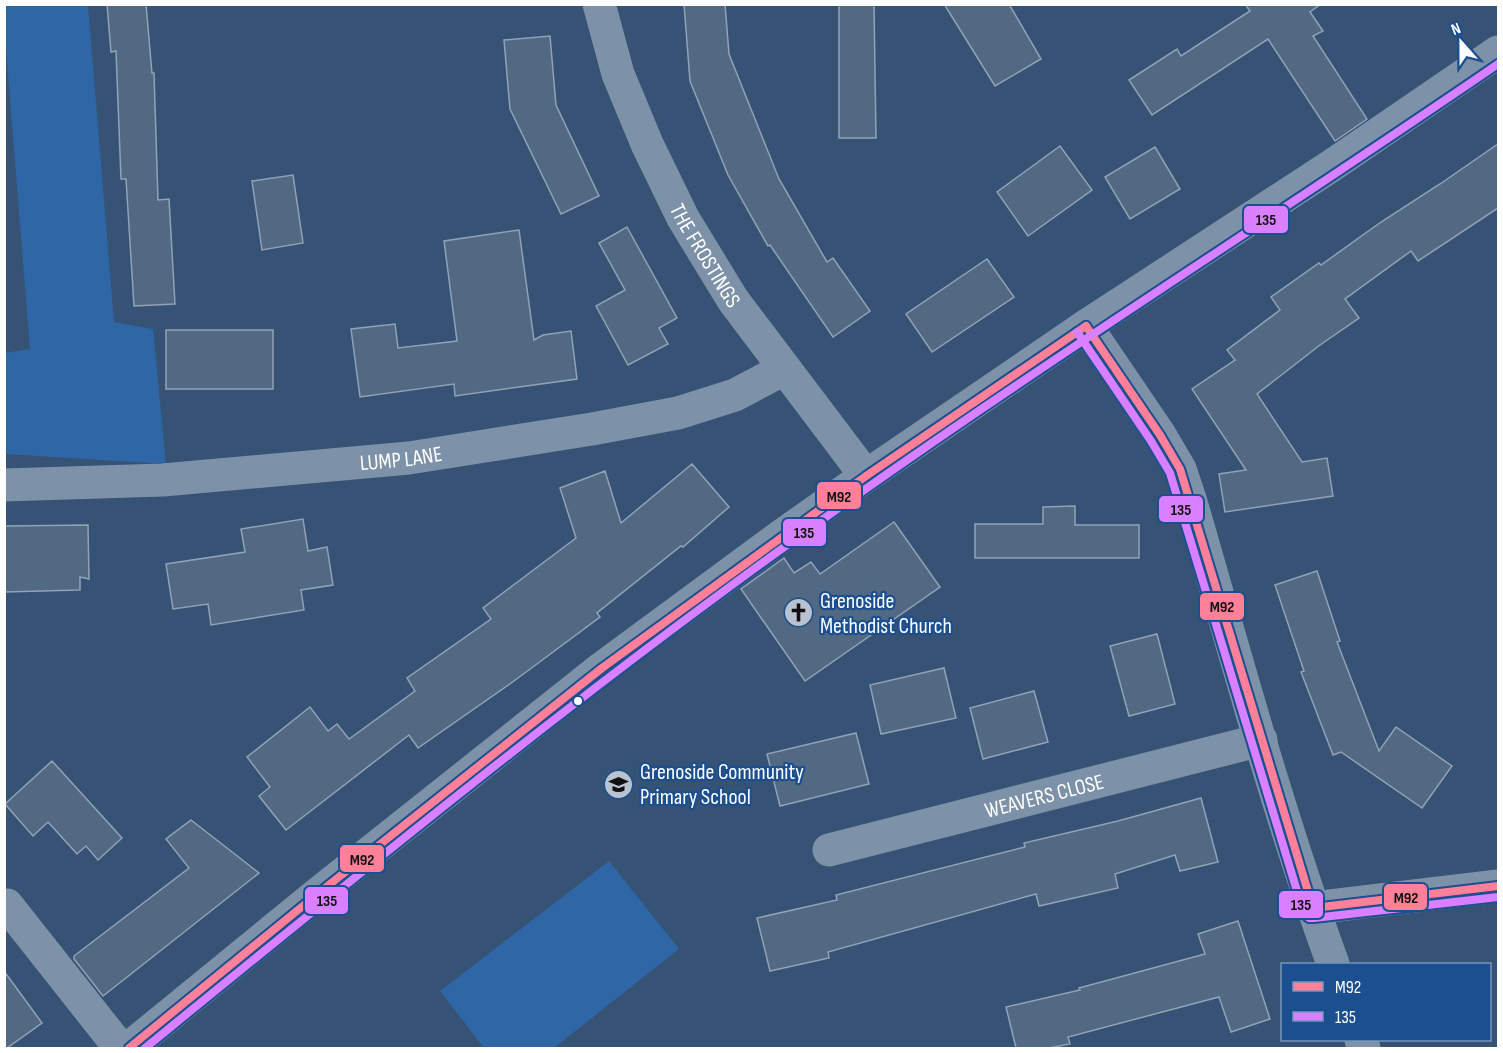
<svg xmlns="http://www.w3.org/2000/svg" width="1503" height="1053" font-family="'Sofia Sans Condensed',sans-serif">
<rect width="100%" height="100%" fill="#365274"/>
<g fill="#2f66a5">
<path d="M5,5H88L114,322L153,329L166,464L5,454L4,353L30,349L5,37Z"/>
<path d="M609,861L679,949L554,1048H484L440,991Z"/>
</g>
<g fill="#526984" stroke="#92a2b6" stroke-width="1.5">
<path d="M107,4H146L152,73H154L158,200L169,199L175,304L134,306L126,179H121L116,51L111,52Z"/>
<path d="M684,4H725L729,54L779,179L827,262L833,258L870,311L833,337L770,245L768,246L728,175L690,81Z"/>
<path d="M839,4H874L876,138H839Z"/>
<path d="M944,4H1009L1041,59L995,86Z"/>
<path d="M1245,4H1321L1310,12L1323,31L1313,36L1367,119L1335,141L1268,39L1152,115L1129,80L1177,49L1181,56L1250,11Z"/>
<path d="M550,36L556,105L599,196L561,214L510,109L504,40Z"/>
<path d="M1498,144V208L1418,261L1411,251L1345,299L1359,318L1320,345L1257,394L1302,462L1327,458L1333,496L1225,512L1219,474L1246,470L1192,389L1235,360L1227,350L1280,310L1271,297L1319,263L1321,265L1381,222L1440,184Z"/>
<path d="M1060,146L1092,190L1028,236L997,192Z"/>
<path d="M1155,147L1180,189L1130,219L1105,177Z"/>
<path d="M293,175L303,243L262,250L252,181Z"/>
<path d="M627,227L677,318L659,328L668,344L628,365L596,306L625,290L599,243Z"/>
<path d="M519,230L534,340L543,335L571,331L577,379L455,396L454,384L360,397L351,329L395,324L398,348L457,341L444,241Z"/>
<path d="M987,259L1014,297L932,352L906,314Z"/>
<rect x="166" y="330" width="107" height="59"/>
<path d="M692,464L729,507L683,547L681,546L597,613L600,617L514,681L418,748L409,735L286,830L259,796L270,787L247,757L310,707L328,731L337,724L349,739L415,691L407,678L491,619L483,608L576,538L560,488L605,471L621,523Z"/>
<path d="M1075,506V525H1139V558H975V524H1043V507Z"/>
<path d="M303,519L308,551L327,547L333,585L301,590L304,610L211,625L208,604L173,609L166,564L245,552L241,529Z"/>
<path d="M894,522L940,587L805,681L741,589L784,558L794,573L811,562L820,574Z"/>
<path d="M88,525L89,579L80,577V590L4,592V526Z"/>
<path d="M1317,571L1340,641L1337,642L1379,751L1396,727L1452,766L1422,808L1341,752L1333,755L1301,672L1304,671L1275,585Z"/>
<path d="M1157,634L1175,704L1129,716L1110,646Z"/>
<path d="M944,668L956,718L881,734L870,685Z"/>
<path d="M1034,691L1048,742L983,759L970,708Z"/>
<path d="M856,733L869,784L780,806L767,754Z"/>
<path d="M52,761L122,838L98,860L86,846L77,854L48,822L33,836L5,804Z"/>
<path d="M1201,798L1218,862L1180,871L1175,855L1115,874L1118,888L1039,906L1036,894L828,952L829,958L770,971L757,918L837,900L836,895L1025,847L1024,843L1118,821Z"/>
<path d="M191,820L259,873L103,996L74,959V956L189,868L166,839Z"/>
<path d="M1238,921L1270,1019L1231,1032L1219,997L1068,1037L1070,1044L1049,1048H1016L1006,1007L1080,990L1079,988L1205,954L1198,934Z"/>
<path d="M4,971L42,1023L7,1048H4Z"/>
</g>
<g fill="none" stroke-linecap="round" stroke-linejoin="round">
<g stroke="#7d92a8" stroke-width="33">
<path id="s1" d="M599,4L618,74L647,144L683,218L733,300L866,476"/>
<path d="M1086,326L1160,435L1180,469L1191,502C1236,657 1278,813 1333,964"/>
<path id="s2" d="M4,485L163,480L409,458L592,429L678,413L735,395L784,369"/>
<path id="s3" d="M829,850L1261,740"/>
<path d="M7,905L120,1048"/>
<path d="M1313,908L1498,886"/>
<path d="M1361,1040L1364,1048"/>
<path d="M129,1048L320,892L602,668L781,536L866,476L1086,326L1331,166L1498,52"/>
</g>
<defs>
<g id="bus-1">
<path d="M1086,326L1160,435L1180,469L1313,908"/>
<path d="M1313,908L1498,886"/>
<path d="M129,1048L320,892L602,668L866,476L1086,326"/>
</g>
<g id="bus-2">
<path d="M1077,332L1151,441L1170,473L1304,914L1309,918H1314L1498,897"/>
<path d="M145,1048C356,876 566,704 787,545C1019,377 1262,226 1498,64"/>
</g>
</defs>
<use href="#bus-1" stroke="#1b4f8f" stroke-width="12"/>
<use href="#bus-2" stroke="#1b4f8f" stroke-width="12"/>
<use href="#bus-1" stroke="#ff8098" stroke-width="8"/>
<use href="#bus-2" stroke="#d880ff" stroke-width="8"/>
</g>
<defs>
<symbol id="church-disc" viewBox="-11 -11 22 22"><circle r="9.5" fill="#b9c2ce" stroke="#1b4f8f"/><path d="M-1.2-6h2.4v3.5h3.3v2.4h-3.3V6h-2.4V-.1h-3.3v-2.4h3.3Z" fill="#111"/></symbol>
<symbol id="school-disc" viewBox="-11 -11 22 22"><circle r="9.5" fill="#b9c2ce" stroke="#1b4f8f"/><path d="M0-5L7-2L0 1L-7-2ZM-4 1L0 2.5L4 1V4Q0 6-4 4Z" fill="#111"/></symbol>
</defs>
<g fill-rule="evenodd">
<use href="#church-disc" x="782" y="596" width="33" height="33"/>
<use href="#school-disc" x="602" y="768" width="33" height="33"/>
</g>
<circle fill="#fff" stroke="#1b4f8f" stroke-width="2" cx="578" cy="701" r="5"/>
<g text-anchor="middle" stroke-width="4.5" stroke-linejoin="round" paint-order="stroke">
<g font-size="22" fill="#fff" stroke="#1b4f8f">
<text dy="8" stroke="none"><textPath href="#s1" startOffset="274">THE FROSTINGS</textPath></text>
<text dy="8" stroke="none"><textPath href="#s2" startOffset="398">LUMP LANE</textPath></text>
<text dy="8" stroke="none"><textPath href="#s3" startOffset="222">WEAVERS CLOSE</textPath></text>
</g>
<g font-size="22" fill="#fff" stroke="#1b4f8f" text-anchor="start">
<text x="820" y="608">Grenoside<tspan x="820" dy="25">Methodist Church</tspan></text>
<text x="640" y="779">Grenoside Community<tspan x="640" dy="25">Primary School</tspan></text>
</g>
</g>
<g stroke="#1b4f8f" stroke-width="2">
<rect x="1243" y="205" width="46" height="29" rx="6" fill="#d880ff"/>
<rect x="816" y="481" width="46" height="29" rx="6" fill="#ff8098"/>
<rect x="1158" y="495" width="46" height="28" rx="6" fill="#d880ff"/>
<rect x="782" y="518" width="45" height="29" rx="6" fill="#d880ff"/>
<rect x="1199" y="592" width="46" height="29" rx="6" fill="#ff8098"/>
<rect x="339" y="844" width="46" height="29" rx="6" fill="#ff8098"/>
<rect x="1383" y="883" width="45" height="28" rx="6" fill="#ff8098"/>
<rect x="304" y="886" width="45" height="29" rx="6" fill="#d880ff"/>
<rect x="1278" y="890" width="46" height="29" rx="6" fill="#d880ff"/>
</g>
<g font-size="16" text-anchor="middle" font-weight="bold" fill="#111">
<text x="1266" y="225">135</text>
<text x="839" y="502">M92</text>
<text x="1181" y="515">135</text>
<text x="804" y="538">135</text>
<text x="1222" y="612">M92</text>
<text x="362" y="865">M92</text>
<text x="1406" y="903">M92</text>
<text x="327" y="906">135</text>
<text x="1301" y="910">135</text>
</g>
<rect width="1503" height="1053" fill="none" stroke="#ffffff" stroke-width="12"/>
<rect x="1281" y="963" width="210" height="78" fill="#1b4f8f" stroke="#7695bc" stroke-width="1.5"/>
<rect x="1293" y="982" width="30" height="9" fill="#ff8098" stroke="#7695bc" stroke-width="1.5"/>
<text x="1335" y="993" font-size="18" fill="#ffffff">M92</text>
<rect x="1293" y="1012" width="30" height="9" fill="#d880ff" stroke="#7695bc" stroke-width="1.5"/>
<text x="1335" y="1023" font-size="18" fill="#ffffff">135</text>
<g transform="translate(1461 42) rotate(339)" stroke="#1b4f8f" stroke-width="4.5" paint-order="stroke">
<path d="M0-4.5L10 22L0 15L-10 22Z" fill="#ffffff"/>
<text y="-9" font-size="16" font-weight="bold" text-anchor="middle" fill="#ffffff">N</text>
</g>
</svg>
